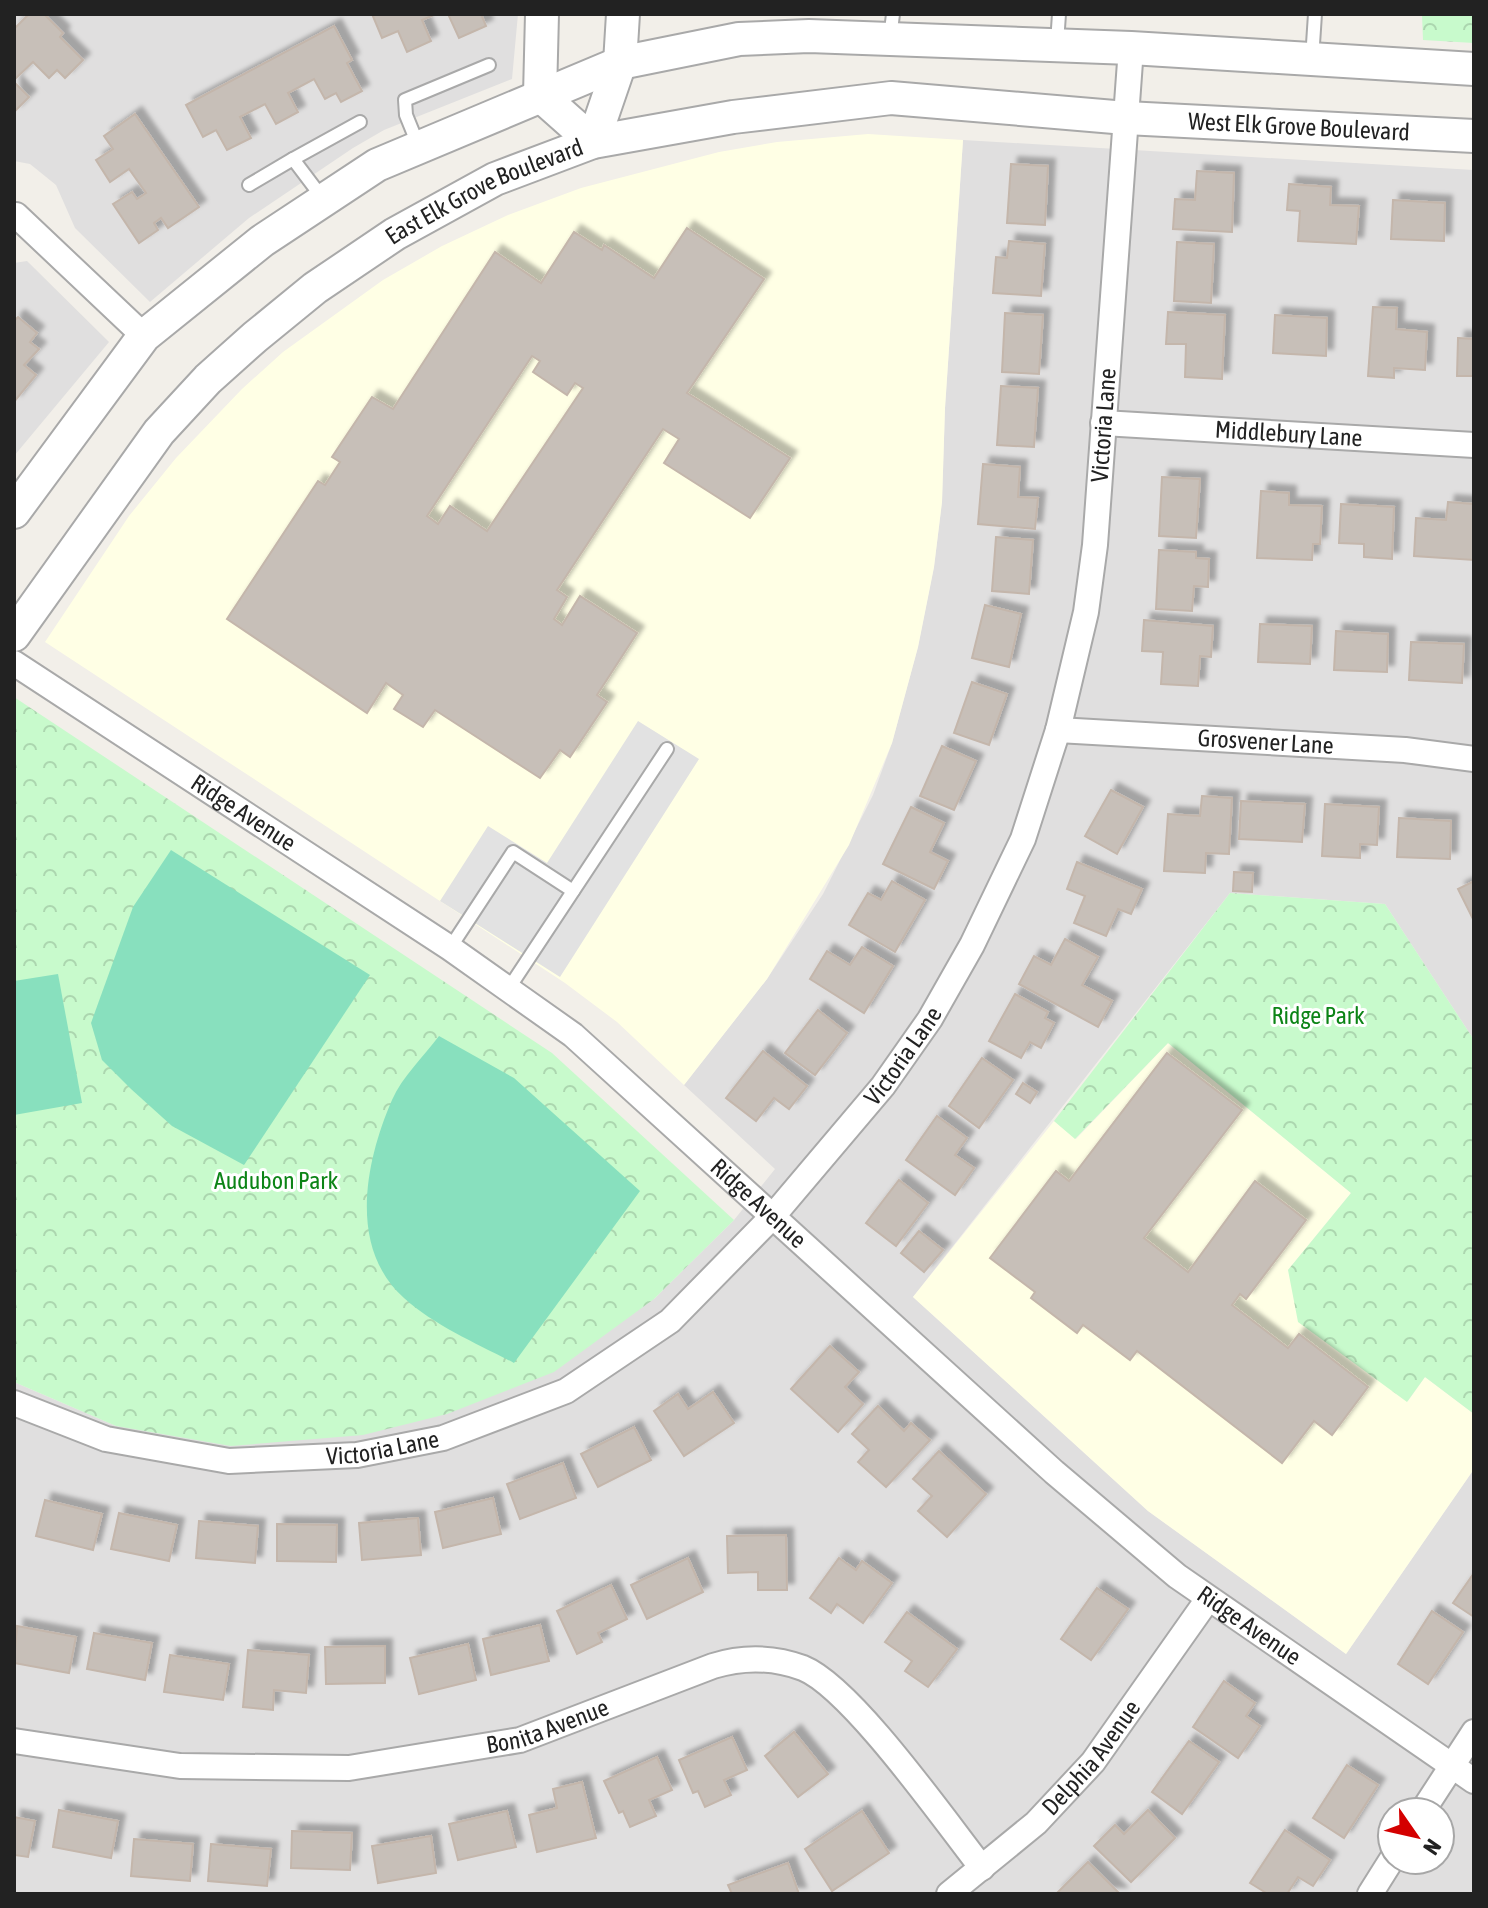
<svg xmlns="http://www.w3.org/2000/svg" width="1488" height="1908" font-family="'Asap Condensed',sans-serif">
<defs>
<pattern id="park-crowns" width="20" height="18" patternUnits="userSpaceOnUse" patternTransform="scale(2)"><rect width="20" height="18" fill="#c8facc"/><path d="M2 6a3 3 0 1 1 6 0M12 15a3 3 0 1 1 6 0" fill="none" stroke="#acd6af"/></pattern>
<filter id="shadow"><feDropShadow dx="7" dy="-7" stdDeviation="2" flood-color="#0004"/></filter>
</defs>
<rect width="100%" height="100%" fill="#f2efe9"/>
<g fill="#e0dfdf" fill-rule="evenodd">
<path d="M14,14H518L512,79L384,130L353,148L249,218L150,302L75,228L56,185L30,164L14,161Z"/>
<path d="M963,140L1474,170V1040L1385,904L1230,893L913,1297L1148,1511L1346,1654L1474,1469V1894H14V1382L116,1426L654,1299L734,1220L775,1169L684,1085L767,979L823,894L873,795L892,743L918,647L934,567L942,502L945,408ZM1392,1812H1440V1860H1392Z"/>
<path d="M27,261L109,342L14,456V263Z"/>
</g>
<g fill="#ffffe5">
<path d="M868,134L963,140L945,408L942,502L934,567L918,647L892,743L849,845L767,979L684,1085L617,1022L565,983L45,642L129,516L176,458L242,389L283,352L383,280L442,246L508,215L581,188L719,152L777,142Z"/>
<path d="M1168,1043L1351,1193L1288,1270L1408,1401L1425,1377L1474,1414V1469L1346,1654L1148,1511L913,1297L1054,1121L1076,1139Z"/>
</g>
<g fill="url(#park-crowns)">
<path d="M1422,14H1474V43L1423,40Z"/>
<path d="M14,697L552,1053L734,1220L654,1299L554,1372L447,1414L363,1435L231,1446L116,1426L14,1382Z"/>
<path d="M1230,893L1385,904L1474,1040V1414L1425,1377L1407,1402L1298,1322L1288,1270L1351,1193L1168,1043L1075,1139L1054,1121Z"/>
</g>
<g fill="#88e0be">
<path d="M171,850L370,975L244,1165L172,1126L131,1089L102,1060L91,1023L133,907Z"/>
<path d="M58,974L82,1103L14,1115V981Z"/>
<path d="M439,1036L514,1078L640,1191L514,1363C478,1344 435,1326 404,1298C348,1248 365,1162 392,1100C402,1077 424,1056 439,1036Z"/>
</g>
<path fill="#e2e2e2" d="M638,721L699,759L560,977L440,901L488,826L547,863Z"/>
<g fill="#c7bfb8" stroke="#c4b6ab" stroke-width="2" fill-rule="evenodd" filter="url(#shadow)">
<path d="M29,14H44L63,33L60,37L83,60L65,78L57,70L49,78L33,62L14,80V29Z"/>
<path d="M372,14H436L422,20L431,41L407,52L398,31L382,38Z"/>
<path d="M448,14H481L486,26L459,38Z"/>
<path d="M334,26L352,60L347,63L362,91L341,102L336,93L325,99L314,79L288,93L298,112L276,124L265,104L240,117L251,138L227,150L216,130L203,137L186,105Z"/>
<path d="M14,82L29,97L14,112Z"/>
<path d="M135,114L199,207L168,228L161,218L154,223L158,230L139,243L113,204L132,192L137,199L146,193L129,169L110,182L96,160L113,149L104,136Z"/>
<path d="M1011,164L1048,166L1045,225L1007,223Z"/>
<path d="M1197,171L1234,173L1232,232L1173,229L1175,199L1195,200Z"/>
<path d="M1289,184L1331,187L1330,205L1359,206L1356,244L1298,241L1300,211L1287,210Z"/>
<path d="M1393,200L1445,203L1444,241L1391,239Z"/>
<path d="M687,228L764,279L687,393L790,458L750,518L664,463L679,439L663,429L557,590L567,597L554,619L562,625L580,596L637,633L597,695L607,702L570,757L560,750L540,778L435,710L423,727L394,709L403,695L386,683L367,713L227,619L318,481L325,485L340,462L332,457L372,397L393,409L495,252L541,283L574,232L602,250L604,245L654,278ZM532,356L540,361L533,372L567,395L575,383L583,388L487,531L450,506L438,524L427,516Z"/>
<path d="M1009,241L1045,244L1041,296L993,293L996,257L1007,258Z"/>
<path d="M1177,242L1214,244L1211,303L1174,301Z"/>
<path d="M1373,307L1397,308L1396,329L1427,332L1425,370L1394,368V378L1368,376Z"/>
<path d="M1168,312L1225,315L1222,379L1185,377L1186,344H1166Z"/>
<path d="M1005,313L1043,315L1039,374L1002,372Z"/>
<path d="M1275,315L1327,318L1326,356L1273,353Z"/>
<path d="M18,317L37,333L30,342L39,349L24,365L36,375L14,402V321Z"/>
<path d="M1458,338L1474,339V376H1457Z"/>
<path d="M1001,386L1038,388L1034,447L997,445Z"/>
<path d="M983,464L1020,467L1018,497L1038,498L1035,529L978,524Z"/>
<path d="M1162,477L1200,479L1196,538L1159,536Z"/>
<path d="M1261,491L1289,493V505L1322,506L1320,544H1313L1312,560L1257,558Z"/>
<path d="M1448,502L1474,504V560L1414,556L1416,518L1446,520Z"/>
<path d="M1341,504L1394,507L1392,559L1364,557V544L1339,543Z"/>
<path d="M996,537L1033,540L1029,594L992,591Z"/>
<path d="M1159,550L1196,552V558L1209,559L1208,587L1194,586L1192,611L1156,609Z"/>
<path d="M985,605L1021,614L1009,667L972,658Z"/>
<path d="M1144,620L1213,626L1211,657L1200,656L1198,686L1161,684L1163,652L1142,651Z"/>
<path d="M1260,624L1312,626L1310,664L1258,662Z"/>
<path d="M1336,631L1388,634L1387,672L1334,670Z"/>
<path d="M1411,642L1464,644L1462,683L1409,680Z"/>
<path d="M972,682L1007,694L989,745L954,733Z"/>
<path d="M942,746L976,761L954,810L920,796Z"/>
<path d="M1111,790L1143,807L1117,854L1085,836Z"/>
<path d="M1202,796L1232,798L1229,854L1206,853L1205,873L1164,871L1168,814L1200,816Z"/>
<path d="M1241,801L1305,804L1302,842L1239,839Z"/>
<path d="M1325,804L1379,807L1377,845L1360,844V858L1322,856Z"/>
<path d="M911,807L944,823L930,852L948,861L934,889L883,864Z"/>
<path d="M1399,818L1451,821L1450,859L1397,857Z"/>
<path d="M1077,862L1142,889L1131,914L1118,909L1106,936L1074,923L1085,896L1067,889Z"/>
<path d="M1234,872L1253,873L1252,892L1233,891Z"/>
<path d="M892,881L925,900L895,952L849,925L868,893L881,900Z"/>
<path d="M1474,881V921L1458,889Z"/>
<path d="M1065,939L1098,957L1082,985L1112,1001L1098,1027L1019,984L1034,956L1051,965Z"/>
<path d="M862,947L893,966L864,1013L810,979L827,951L850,965Z"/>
<path d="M1015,994L1048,1012L1045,1018L1054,1023L1041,1048L1030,1042L1021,1058L989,1041Z"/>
<path d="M818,1010L847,1033L815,1075L785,1053Z"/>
<path d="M763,1051L807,1086L789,1109L774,1098L756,1121L726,1098Z"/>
<path d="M1167,1053L1242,1110L1144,1238L1188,1272L1255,1181L1306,1220L1246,1299L1240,1294L1232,1305L1288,1348L1299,1334L1368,1387L1332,1435L1314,1421L1282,1463L1137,1351L1130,1360L1083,1325L1077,1333L1031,1298L1035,1292L990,1258L1056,1171L1069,1181Z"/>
<path d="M982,1058L1013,1080L979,1128L949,1106Z"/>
<path d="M1023,1083L1037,1092L1030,1103L1016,1094Z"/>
<path d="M937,1116L967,1138L955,1155L974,1168L955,1195L906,1160Z"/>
<path d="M899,1180L928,1203L896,1246L866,1223Z"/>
<path d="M919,1231L943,1250L924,1272L901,1253Z"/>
<path d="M830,1346L859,1372L845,1387L863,1404L838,1432L791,1389Z"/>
<path d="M713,1392L734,1423L684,1456L654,1411L678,1394L688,1409Z"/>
<path d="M878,1406L904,1431L911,1423L930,1440L886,1487L858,1462L869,1450L852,1434Z"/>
<path d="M634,1427L651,1460L598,1487L581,1454Z"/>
<path d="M939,1451L986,1494L947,1537L918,1511L932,1496L913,1479Z"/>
<path d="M563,1463L576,1498L520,1519L507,1484Z"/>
<path d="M493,1498L501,1534L443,1548L435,1512Z"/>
<path d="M45,1500L102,1514L93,1550L36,1536Z"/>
<path d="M119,1513L177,1525L169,1561L111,1549Z"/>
<path d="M418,1518L421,1555L362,1560L359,1523Z"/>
<path d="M199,1521L258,1526L255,1563L196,1558Z"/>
<path d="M277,1524L337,1525L336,1562L277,1561Z"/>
<path d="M786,1535L787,1590H758V1572L728,1573L727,1536Z"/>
<path d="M688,1558L703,1592L647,1619L631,1585Z"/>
<path d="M839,1558L856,1570L862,1561L892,1583L863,1623L837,1604L831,1613L810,1598Z"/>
<path d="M1474,1573V1617L1453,1603Z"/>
<path d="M611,1585L627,1619L598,1633L602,1642L577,1654L557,1611Z"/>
<path d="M1097,1588L1128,1609L1091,1660L1061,1639Z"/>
<path d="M1432,1611L1463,1632L1428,1684L1398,1664Z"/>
<path d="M907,1612L957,1649L928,1687L905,1671L912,1661L885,1642Z"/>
<path d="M540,1625L549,1661L491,1675L483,1639Z"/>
<path d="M17,1626L76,1637L69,1673L14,1663Z"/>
<path d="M94,1633L152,1643L145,1680L87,1669Z"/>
<path d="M468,1644L476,1680L419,1694L410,1658Z"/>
<path d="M385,1646V1683L326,1684L325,1647Z"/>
<path d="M248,1650L309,1655L306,1693L274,1690L273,1710L243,1707Z"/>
<path d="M170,1655L229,1664L223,1700L164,1692Z"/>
<path d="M1224,1681L1255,1703L1246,1716L1260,1726L1238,1758L1193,1727Z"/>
<path d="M794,1732L828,1774L798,1797L765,1756Z"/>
<path d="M732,1737L747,1770L724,1780L731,1795L705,1807L698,1791L693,1793L679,1760Z"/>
<path d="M1189,1741L1219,1762L1182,1814L1152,1792Z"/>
<path d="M657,1757L672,1790L649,1800L656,1816L630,1827L623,1811L619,1813L604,1781Z"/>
<path d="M1347,1765L1378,1785L1344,1838L1313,1818Z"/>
<path d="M582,1782L596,1838L537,1852L529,1815L557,1808L553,1789Z"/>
<path d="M59,1810L118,1821L111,1858L53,1847Z"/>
<path d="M1148,1810L1175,1838L1131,1882L1094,1846L1115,1825L1124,1834Z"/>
<path d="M507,1811L516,1847L458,1860L449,1824Z"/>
<path d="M862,1811L889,1853L832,1891L805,1849Z"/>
<path d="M14,1817L35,1821L28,1857L14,1855Z"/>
<path d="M1285,1830L1330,1860L1313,1886L1298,1877L1287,1894H1268L1250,1883Z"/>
<path d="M292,1831L352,1833L350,1870L291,1868Z"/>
<path d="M431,1836L436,1873L378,1883L372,1846Z"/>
<path d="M134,1839L193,1844L190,1881L131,1876Z"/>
<path d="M211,1844L271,1849L267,1886L208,1881Z"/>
<path d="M1088,1862L1120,1894H1056Z"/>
<path d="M788,1863L799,1894H732L728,1885Z"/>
</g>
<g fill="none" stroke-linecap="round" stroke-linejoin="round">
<defs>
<g id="service">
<path d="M890,39L893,14"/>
<path d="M1057,43L1059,14"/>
<path d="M1312,59L1315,14"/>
<path d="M419,147L406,115L405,100L489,65"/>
<path d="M249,185L293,159"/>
<path d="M324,200L293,159L360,122"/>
<path d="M450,948L513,852L573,891"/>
<path d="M509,988L667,749"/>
</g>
<g id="minor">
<path d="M16,215L144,336"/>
<path id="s1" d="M1103,423L1474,445"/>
<path id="s2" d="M14,663L450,948L573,1035L1054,1472L1177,1576L1474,1781"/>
<path id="s3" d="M1058,730L1405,750L1474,759"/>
<path id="s4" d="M14,1403L106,1439L229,1461L357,1455L443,1438L566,1391L670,1321L773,1216L883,1086L930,1019L972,945L1023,839L1058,730L1086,612L1095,545L1131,48"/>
<path id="s5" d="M14,1741L180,1766L349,1768L520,1740L713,1666C742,1657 773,1657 803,1668C852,1688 945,1821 982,1868"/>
<path d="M1422,1812L1474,1732"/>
<path id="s6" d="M949,1894L1036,1823L1093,1762L1208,1599"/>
<path d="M1370,1894L1392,1859"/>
</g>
<g id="tertiary">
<path d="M542,14L540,95L593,142L620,63L623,14"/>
<path d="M14,512L144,336L262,241L377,165L620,63L739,39L809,36L1131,48L1474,69"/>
<path id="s7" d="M14,635L159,432L208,379L255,337L315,288L395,234L495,179L593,142L733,117L891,98L1126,118L1474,136"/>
</g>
</defs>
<use href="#service" stroke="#a9a9a9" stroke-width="16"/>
<use href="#minor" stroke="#a9a9a9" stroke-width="28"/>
<use href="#tertiary" stroke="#a9a9a9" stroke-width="36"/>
<use href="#service" stroke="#fff" stroke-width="12"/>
<use href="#minor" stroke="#fff" stroke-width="24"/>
<use href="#tertiary" stroke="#fff" stroke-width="32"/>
</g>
<g text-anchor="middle" stroke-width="6" stroke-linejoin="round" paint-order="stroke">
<g font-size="24" fill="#222" stroke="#fff">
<text dy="8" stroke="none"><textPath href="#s7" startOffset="1488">West Elk Grove Boulevard</textPath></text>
<text dy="8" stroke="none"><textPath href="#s7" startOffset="658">East Elk Grove Boulevard</textPath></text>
<text dy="8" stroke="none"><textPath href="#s4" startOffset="1722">Victoria Lane</textPath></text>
<text dy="8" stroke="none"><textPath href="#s1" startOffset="186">Middlebury Lane</textPath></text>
<text dy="8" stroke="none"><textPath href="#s3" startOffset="208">Grosvener Lane</textPath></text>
<text dy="8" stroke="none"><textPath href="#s2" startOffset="274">Ridge Avenue</textPath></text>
<text dy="8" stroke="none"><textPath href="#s4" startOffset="1050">Victoria Lane</textPath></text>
<text dy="8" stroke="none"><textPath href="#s2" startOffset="922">Ridge Avenue</textPath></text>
<text dy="8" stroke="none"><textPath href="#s4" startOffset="378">Victoria Lane</textPath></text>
<text dy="8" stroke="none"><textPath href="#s2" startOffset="1570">Ridge Avenue</textPath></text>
<text dy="8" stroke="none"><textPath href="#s5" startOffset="540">Bonita Avenue</textPath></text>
<text dy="8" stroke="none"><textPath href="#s6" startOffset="198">Delphia Avenue</textPath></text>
</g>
<g font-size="24" fill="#0c8416" stroke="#fff">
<text x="1318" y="1024">Ridge Park</text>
<text x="276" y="1189">Audubon Park</text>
</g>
</g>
<rect width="1488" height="1908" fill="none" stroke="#222222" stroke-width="32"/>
<g transform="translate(1416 1836) rotate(124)"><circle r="38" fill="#ffffff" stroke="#a7a7a7" stroke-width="2"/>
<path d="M0-6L14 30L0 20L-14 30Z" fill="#d40000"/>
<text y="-12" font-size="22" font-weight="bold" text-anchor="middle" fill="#222222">N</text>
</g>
</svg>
